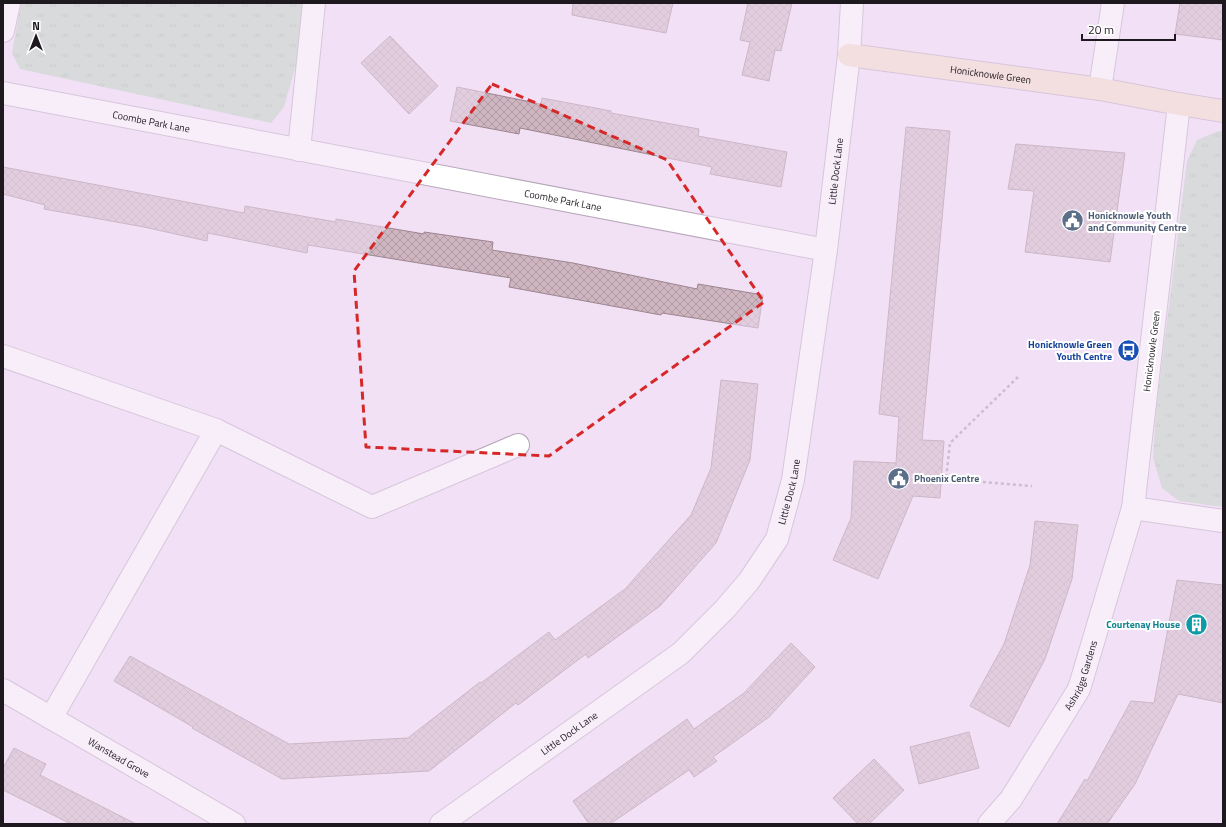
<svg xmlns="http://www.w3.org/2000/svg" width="1226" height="827" font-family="'Titillium Web',sans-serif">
<defs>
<pattern id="grass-tufts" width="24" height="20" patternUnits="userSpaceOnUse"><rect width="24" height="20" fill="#b9d3bb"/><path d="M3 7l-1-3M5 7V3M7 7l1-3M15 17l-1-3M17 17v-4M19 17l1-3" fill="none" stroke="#9fb4a0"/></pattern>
<pattern id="building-cross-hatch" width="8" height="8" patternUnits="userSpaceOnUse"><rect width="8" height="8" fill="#ceb5c0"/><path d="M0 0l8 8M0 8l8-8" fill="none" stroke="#b09ba5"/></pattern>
</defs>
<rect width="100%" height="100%" fill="#f2e0f5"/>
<g fill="url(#grass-tufts)">
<path d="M21,3H305L299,54L284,107L271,123L20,69L12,53Z"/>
<path d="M1218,131H1223V507L1179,501L1162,488L1153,458L1156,410L1187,161L1197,140Z"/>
</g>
<g fill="url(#building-cross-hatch)" stroke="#9d8590">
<path d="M573,3H673L666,33L572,15Z"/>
<path d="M748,3H792L781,51L775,50L769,81L742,75L750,42L740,40Z"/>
<path d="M1180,3H1223V40L1175,34Z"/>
<path d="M390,36L438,86L409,114L361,63Z"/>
<path d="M457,87L541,104L542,98L611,111V113L699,129L698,136L787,152L781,187L710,174L712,167L520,128L519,134L450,121Z"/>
<path d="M906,127L950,131L922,440L944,441L940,498L913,496L878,579L833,560L851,518L854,461L896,463L899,417L879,414Z"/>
<path d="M1016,144L1125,153L1110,262L1025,252L1034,191L1008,189Z"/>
<path d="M3,167L244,213L245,206L336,222V219L424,234V232L493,242L492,250L573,263L697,289L698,284L763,295L758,328L662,313L661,315L509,287L511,278L308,245L307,253L208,233L207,241L144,227L44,209L45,205L3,194Z"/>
<path d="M721,380L758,384L750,460L716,543L660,606L588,658L586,654L518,705L516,703L429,771L282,779L192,728L193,727L114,681L130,656L289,744L408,738L480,682L481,683L549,632L555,640L625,589L691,515L711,468Z"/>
<path d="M1035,521L1078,525L1072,579L1045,659L1009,727L970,706L1004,644L1030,565Z"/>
<path d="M1177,580L1223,585V703L1178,694L1135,784L1107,824H1057L1085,779L1087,781L1131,701L1154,703Z"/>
<path d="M791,643L815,667L769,717L713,757L717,761L694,777L689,770L610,824H589L573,801L687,719L694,729L744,693Z"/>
<path d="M969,732L979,768L919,784L910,747Z"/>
<path d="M14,748L46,764L40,775L136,824H71L3,790V768Z"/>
<path d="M874,759L904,790L869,824H858L833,798Z"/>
</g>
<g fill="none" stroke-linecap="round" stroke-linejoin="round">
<defs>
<g id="street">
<path d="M3,31L9,3"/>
<path d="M1100,89L1113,3"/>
<path id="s1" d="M3,93L826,250"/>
<path d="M1179,104L1133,508L1223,521"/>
<path d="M299,150L314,3"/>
<path d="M3,356L216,430L372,507L518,445"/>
<path id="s2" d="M3,690L234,824"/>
<path d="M51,718L216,430"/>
<path id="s3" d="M441,824L681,653L725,609L749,581L777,539L793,480L826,250L849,55L852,3"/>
<path id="s4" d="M989,824L1011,799L1079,689L1133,508"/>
</g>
<g id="secondary">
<path id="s5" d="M849,55L1100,89L1179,104L1223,111"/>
</g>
</defs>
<use href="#street" stroke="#b7a7ba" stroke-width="24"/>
<use href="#secondary" stroke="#b7a7ba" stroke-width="24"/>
<path stroke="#9f92a1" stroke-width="2.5" stroke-dasharray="3 3" stroke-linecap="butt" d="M1018,377L950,443L946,479L1032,486"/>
<use href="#street" stroke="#fff" stroke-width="22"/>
<use href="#secondary" stroke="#f4ddc4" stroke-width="22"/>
</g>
<path d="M0 0H1226V827H0ZM492,84L667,160L764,302L549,456L366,447L354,271Z" fill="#f2e0f5" fill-opacity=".55" fill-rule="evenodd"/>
<path fill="none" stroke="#d62828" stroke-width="3" stroke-dasharray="8 5" stroke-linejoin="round" d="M492,84L667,160L764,302L549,456L366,447L354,271Z"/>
<defs>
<symbol id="civic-disc" viewBox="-11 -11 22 22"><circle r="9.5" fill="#5c6f8a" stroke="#fff"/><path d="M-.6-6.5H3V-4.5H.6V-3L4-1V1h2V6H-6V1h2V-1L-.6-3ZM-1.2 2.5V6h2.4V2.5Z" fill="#fff"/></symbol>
<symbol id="bus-disc" viewBox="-11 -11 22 22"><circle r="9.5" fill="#1a4fb4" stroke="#fff"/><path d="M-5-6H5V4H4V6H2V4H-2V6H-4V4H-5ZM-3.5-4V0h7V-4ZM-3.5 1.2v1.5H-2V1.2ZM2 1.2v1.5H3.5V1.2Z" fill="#fff"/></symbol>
<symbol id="building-disc" viewBox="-11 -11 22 22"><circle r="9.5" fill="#0f9aa8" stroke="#fff"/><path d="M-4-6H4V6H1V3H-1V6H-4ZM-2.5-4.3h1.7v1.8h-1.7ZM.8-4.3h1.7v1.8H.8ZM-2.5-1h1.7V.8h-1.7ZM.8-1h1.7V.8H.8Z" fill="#fff"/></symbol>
</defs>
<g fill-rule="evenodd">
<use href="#civic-disc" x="1060" y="208" width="25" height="25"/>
<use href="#bus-disc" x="1116" y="338" width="25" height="25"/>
<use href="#civic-disc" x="886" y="466" width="25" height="25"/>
<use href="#building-disc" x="1184" y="612" width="25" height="25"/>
</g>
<g text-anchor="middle" stroke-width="4" stroke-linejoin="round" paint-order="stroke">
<g font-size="10" fill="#1e181f" stroke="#fff">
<text dy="4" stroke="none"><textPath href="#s5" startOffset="143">Honicknowle Green</textPath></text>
<text dy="4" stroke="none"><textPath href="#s1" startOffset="151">Coombe Park Lane</textPath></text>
<text dy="4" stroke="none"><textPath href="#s3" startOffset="817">Little Dock Lane</textPath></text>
<text dy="4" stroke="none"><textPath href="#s1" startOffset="570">Coombe Park Lane</textPath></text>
<text transform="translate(1151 351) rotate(-83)" y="4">Honicknowle Green</text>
<text dy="4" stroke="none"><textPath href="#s3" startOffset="493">Little Dock Lane</textPath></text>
<text dy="4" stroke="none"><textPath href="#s4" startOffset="176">Ashridge Gardens</textPath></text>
<text dy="4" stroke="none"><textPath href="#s3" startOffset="157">Little Dock Lane</textPath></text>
<text dy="4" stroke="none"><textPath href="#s2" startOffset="134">Wanstead Grove</textPath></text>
</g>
<g font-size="10" font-weight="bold" fill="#4e5e75" stroke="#fff" text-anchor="start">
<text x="1088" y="219">Honicknowle Youth<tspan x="1088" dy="12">and Community Centre</tspan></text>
<text x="914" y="482">Phoenix Centre</text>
</g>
<g font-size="10" font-weight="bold" fill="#164399" stroke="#fff" text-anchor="end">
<text x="1112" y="348">Honicknowle Green<tspan x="1112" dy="12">Youth Centre</tspan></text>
</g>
<g font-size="10" font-weight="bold" fill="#0d838f" stroke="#fff" text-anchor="end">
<text x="1180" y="628">Courtenay House</text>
</g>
</g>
<rect width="1226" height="827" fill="none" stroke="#1e181f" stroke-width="8"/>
<g transform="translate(36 36)" stroke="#ffffff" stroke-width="3" paint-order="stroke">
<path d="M0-3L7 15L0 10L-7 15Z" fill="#1e181f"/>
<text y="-6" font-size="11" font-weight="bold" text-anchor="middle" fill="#1e181f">N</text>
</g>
<path d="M1082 34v6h93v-6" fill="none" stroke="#1e181f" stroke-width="2"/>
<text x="1088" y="34" font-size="12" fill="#1e181f" stroke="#ffffff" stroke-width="3" paint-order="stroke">20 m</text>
</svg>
